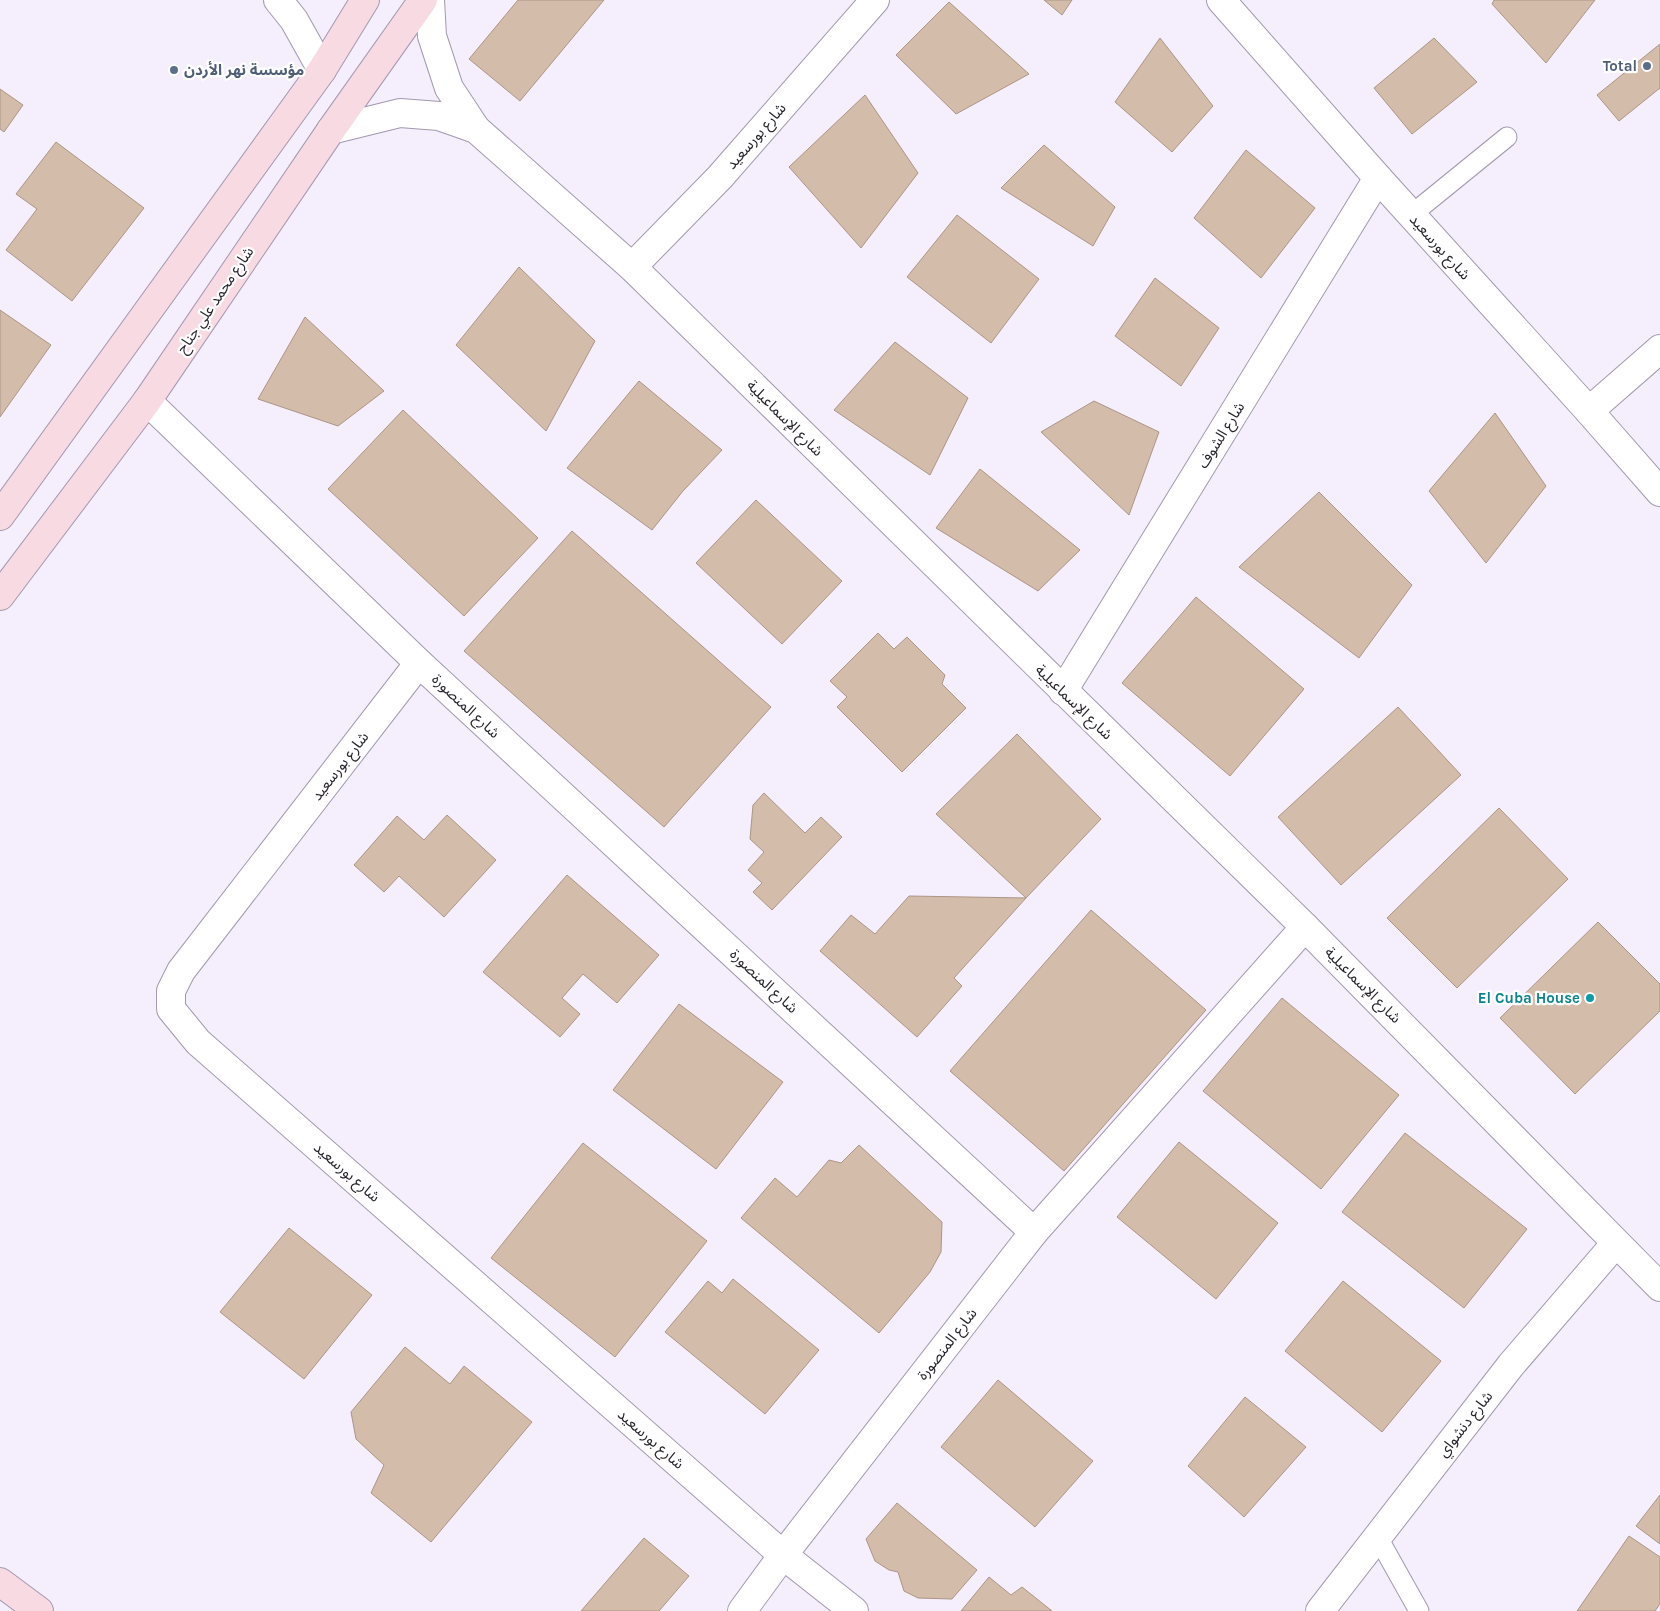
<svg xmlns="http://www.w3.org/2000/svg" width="1660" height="1611" font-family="Karla,'Noto Sans Arabic',sans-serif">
<rect width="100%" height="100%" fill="#f5eefd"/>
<g fill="#d3bcaa" stroke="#ac9585">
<path d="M518,0H604L520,101L469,59Z"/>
<path d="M1044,0H1072L1062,15Z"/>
<path d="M1494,0H1595L1546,63L1492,4Z"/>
<path d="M949,2L1029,74L956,114L896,55Z"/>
<path d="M1160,38L1213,106L1172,152L1115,102Z"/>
<path d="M1434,38L1477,82L1412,134L1374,88Z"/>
<path d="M1660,44V88L1619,121L1597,95Z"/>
<path d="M0,89L23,105L4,132L0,129Z"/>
<path d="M865,95L918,173L861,248L789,167Z"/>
<path d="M56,142L144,208L72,301L6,250L37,209L16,194Z"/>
<path d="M1044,145L1115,207L1093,246L1001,188Z"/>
<path d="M1246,150L1315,208L1261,278L1194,218Z"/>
<path d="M957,215L1039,279L991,343L907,277Z"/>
<path d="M519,267L595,341L546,431L456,345Z"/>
<path d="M1155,278L1219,328L1181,386L1115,336Z"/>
<path d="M0,310L51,345L0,417Z"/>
<path d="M305,317L384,391L338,426L258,399Z"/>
<path d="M895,342L968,398L930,475L834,410Z"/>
<path d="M639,381L722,450L683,491L652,530L567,468Z"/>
<path d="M1094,401L1159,432L1129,515L1041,432Z"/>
<path d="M403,410L538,538L464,616L328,489Z"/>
<path d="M1495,413L1546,486L1486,563L1429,491Z"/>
<path d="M980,469L1080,550L1038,591L936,528Z"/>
<path d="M1319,492L1412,585L1359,658L1239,567Z"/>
<path d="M756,500L842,581L782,644L696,563Z"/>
<path d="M572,531L771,707L664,827L464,651Z"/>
<path d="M1196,597L1304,689L1230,776L1122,683Z"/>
<path d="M878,633L894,649L907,637L945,675L942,684L966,708L902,772L837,707L847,697L830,681Z"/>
<path d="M1398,707L1461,775L1341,885L1278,817Z"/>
<path d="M1017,734L1101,819L1026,898L936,814Z"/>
<path d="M764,793L805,833L821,817L842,837L772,910L753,892L762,883L748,870L764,852L750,839L753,805Z"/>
<path d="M1499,808L1568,879L1457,988L1387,918Z"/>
<path d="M447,815L496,860L444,917L399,876L384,892L354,865L397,816L424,840Z"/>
<path d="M567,875L659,955L617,1003L583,974L562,998L580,1014L560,1037L483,972Z"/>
<path d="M909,896L1026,898L954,978L962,986L917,1037L820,951L851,915L875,934Z"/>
<path d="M1091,910L1206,1010L1064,1171L950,1071Z"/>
<path d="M1598,922L1660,984V1011L1575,1094L1500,1018Z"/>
<path d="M1282,998L1399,1095L1321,1189L1203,1091Z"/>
<path d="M679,1004L783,1082L716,1169L613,1090Z"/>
<path d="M1405,1133L1527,1229L1464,1308L1342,1212Z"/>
<path d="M1179,1142L1278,1223L1216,1299L1117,1217Z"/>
<path d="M583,1143L707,1241L615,1357L491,1258Z"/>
<path d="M859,1145L942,1222L941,1252L930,1272L879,1333L741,1218L775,1178L797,1197L829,1160L841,1163Z"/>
<path d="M289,1228L372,1295L304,1379L220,1312Z"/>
<path d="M733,1279L819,1350L765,1414L665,1332L708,1281L722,1293Z"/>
<path d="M1343,1281L1441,1361L1382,1432L1285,1351Z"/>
<path d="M405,1347L450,1384L464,1366L532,1422L431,1542L371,1493L384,1465L356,1439L351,1412Z"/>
<path d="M998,1380L1093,1461L1035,1527L941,1447Z"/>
<path d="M1245,1397L1306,1447L1244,1517L1188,1466Z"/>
<path d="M1660,1495V1544L1636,1526Z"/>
<path d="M897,1503L977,1570L952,1599L918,1598L904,1591L898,1572L889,1570L875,1561L866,1539Z"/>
<path d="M1629,1536L1660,1557V1604L1655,1611H1577Z"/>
<path d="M644,1538L689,1576L659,1611H581Z"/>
<path d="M989,1577L1011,1595L1022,1587L1052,1611H961Z"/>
</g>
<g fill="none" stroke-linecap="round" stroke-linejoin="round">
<defs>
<g id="lane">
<path d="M1411,215L1507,137"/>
<path d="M1377,1536L1419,1611"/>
</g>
<g id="street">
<path d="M278,0L294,20L322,70"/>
<path d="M430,0L432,36L449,88L476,129L632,267L1305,927L1660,1287"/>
<path d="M1221,0L1378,178L1589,411L1660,492"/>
<path d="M331,130L400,113L439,116L476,129"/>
<path d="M632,267L720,177L875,0"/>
<path d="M147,401L419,663L1034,1232L783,1555L742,1611"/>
<path d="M1589,411L1660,349"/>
<path d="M419,663L181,971L171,991V1009L198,1042L783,1555L854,1611"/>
<path d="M1063,691L1378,178"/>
<path d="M1034,1232L1305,927"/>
<path d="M1320,1611L1511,1365L1616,1243"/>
</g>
<g id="secondary">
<path d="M0,516L322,70L365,0"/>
<path d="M0,596L147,401L331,130L423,0"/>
<path d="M0,1582L39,1611"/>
</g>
</defs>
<use href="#lane" stroke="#a398b0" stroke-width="21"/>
<use href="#street" stroke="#a398b0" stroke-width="30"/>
<use href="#secondary" stroke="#a398b0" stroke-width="30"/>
<use href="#lane" stroke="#fff" stroke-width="19"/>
<use href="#street" stroke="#fff" stroke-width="28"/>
<use href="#secondary" stroke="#f8dae2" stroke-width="28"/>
</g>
<g fill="#5c6f8a" stroke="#fff" stroke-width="2">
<circle cx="1647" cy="66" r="5"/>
<circle cx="174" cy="70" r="5"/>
</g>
<circle fill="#0f9aa8" stroke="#fff" stroke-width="2" cx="1590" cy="998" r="5"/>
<g text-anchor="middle" stroke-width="4.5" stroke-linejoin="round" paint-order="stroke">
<g font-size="15" font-weight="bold" fill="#4e5e75" stroke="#fff" text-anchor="end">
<text x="1637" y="71">Total</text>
<text x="184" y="75" text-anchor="start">مؤسسة نهر الأردن</text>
</g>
<g font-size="15" fill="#28242d" stroke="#fff">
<text transform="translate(756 136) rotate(-49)" y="5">شارع بورسعيد</text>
<text transform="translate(1440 247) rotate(48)" y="5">شارع بورسعيد</text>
<text transform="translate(215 300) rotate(-56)" y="5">شارع محمد علي جناح</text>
<text transform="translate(785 418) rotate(45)" y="5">شارع الإسماعيلية</text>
<text transform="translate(1221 435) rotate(-58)" y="5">شارع الشوف</text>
<text transform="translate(1074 702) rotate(44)" y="5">شارع الإسماعيلية</text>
<text transform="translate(466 706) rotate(43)" y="5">شارع المنصورة</text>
<text transform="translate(340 766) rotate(-52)" y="5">شارع بورسعيد</text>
<text transform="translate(764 981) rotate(43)" y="5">شارع المنصورة</text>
<text transform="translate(1363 985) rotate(45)" y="5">شارع الإسماعيلية</text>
<text transform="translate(347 1172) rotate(41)" y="5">شارع بورسعيد</text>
<text transform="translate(947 1344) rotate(-52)" y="5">شارع المنصورة</text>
<text transform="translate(1465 1424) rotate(-52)" y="5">شارع دنشواي</text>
<text transform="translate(651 1439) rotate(41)" y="5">شارع بورسعيد</text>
</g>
<g font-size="15" font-weight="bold" fill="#0d838f" stroke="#fff" text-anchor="end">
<text x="1580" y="1003">El Cuba House</text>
</g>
</g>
</svg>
